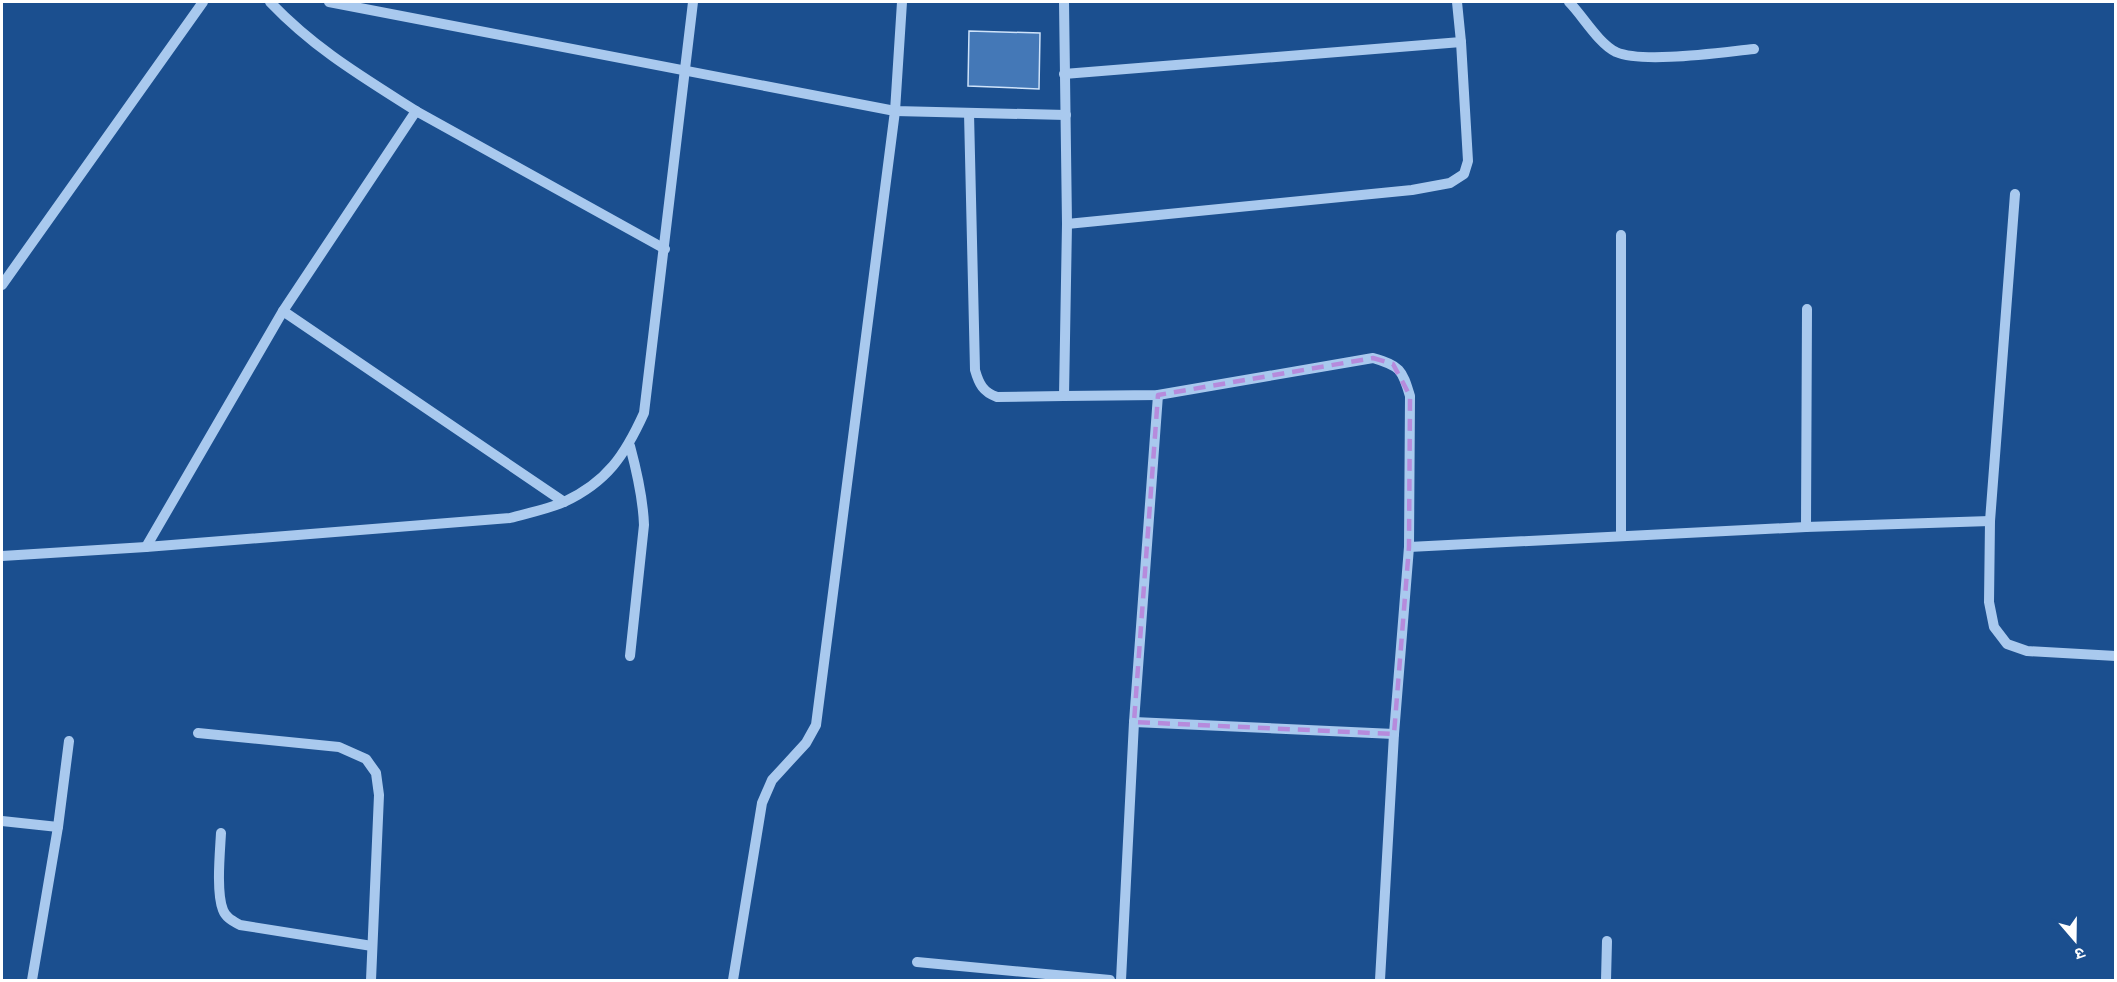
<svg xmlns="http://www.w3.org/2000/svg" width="2117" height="982" font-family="'Space Grotesk','Noto Sans Devanagari',sans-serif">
<rect width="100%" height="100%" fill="#1b4f8f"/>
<path fill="#4478b7" stroke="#cfe3fa" stroke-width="1.5" d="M969,31L1040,33L1039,89L968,86Z"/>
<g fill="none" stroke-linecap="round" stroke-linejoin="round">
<g stroke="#a9c9ee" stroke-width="10">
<path d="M270,2C315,49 361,76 416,111"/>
<path d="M329,2L895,111L816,725L806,743L772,780L762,803L733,980"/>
<path d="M902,2L895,111L1066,115"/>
<path d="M1064,2L1067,224L1064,396L1158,395L1373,358C1400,366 1402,369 1410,396L1409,547L1394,734L1380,980"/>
<path d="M1569,2C1583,16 1598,43 1616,52C1643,64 1723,52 1754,49"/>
<path d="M1064,74L1461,42L1457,2"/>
<path d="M969,113L975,370C979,384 983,392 997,397L1064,396"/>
<path d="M2015,194L1990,521L1989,602L1994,627L2007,644L2027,651L2116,656"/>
<path d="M1067,224L1412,190L1450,183L1464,174L1468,161L1461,42"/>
<path d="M1621,235V535"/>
<path d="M2,285L203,2"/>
<path d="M283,311L564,502"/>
<path d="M630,446C637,472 643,497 644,525L630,656"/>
<path d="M1806,527L1807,309"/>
<path d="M146,547L283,311L416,111L665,249"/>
<path d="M1409,547L1806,527L1990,521"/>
<path d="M2,556L146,547L510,518C528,513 548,509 564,502C607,482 625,455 644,413L693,2"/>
<path d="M1134,722L1394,734"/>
<path d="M198,733L339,747L366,759L376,773L379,795L371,980"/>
<path d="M2,821L58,827"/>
<path d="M221,833C220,852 216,893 223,910C226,918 233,921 240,925L372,946"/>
<path d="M917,962L1110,980"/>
<path d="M32,980L58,827L69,741"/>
<path d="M1121,980L1134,722L1158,395"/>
<path d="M1606,980L1607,941"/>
</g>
</g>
<path fill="none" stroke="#b68bdc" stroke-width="4.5" stroke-dasharray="12 8" stroke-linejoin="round" d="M1373,358L1393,364L1410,396L1409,547L1394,734L1134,722L1158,395Z"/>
<rect width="2117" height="982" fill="none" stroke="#ffffff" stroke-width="6"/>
<g transform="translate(2075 940) rotate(160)" stroke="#1b4f8f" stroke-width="4.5" paint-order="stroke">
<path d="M0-4.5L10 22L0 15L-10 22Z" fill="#ffffff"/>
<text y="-9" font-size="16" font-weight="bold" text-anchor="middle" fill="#ffffff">उ</text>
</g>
</svg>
